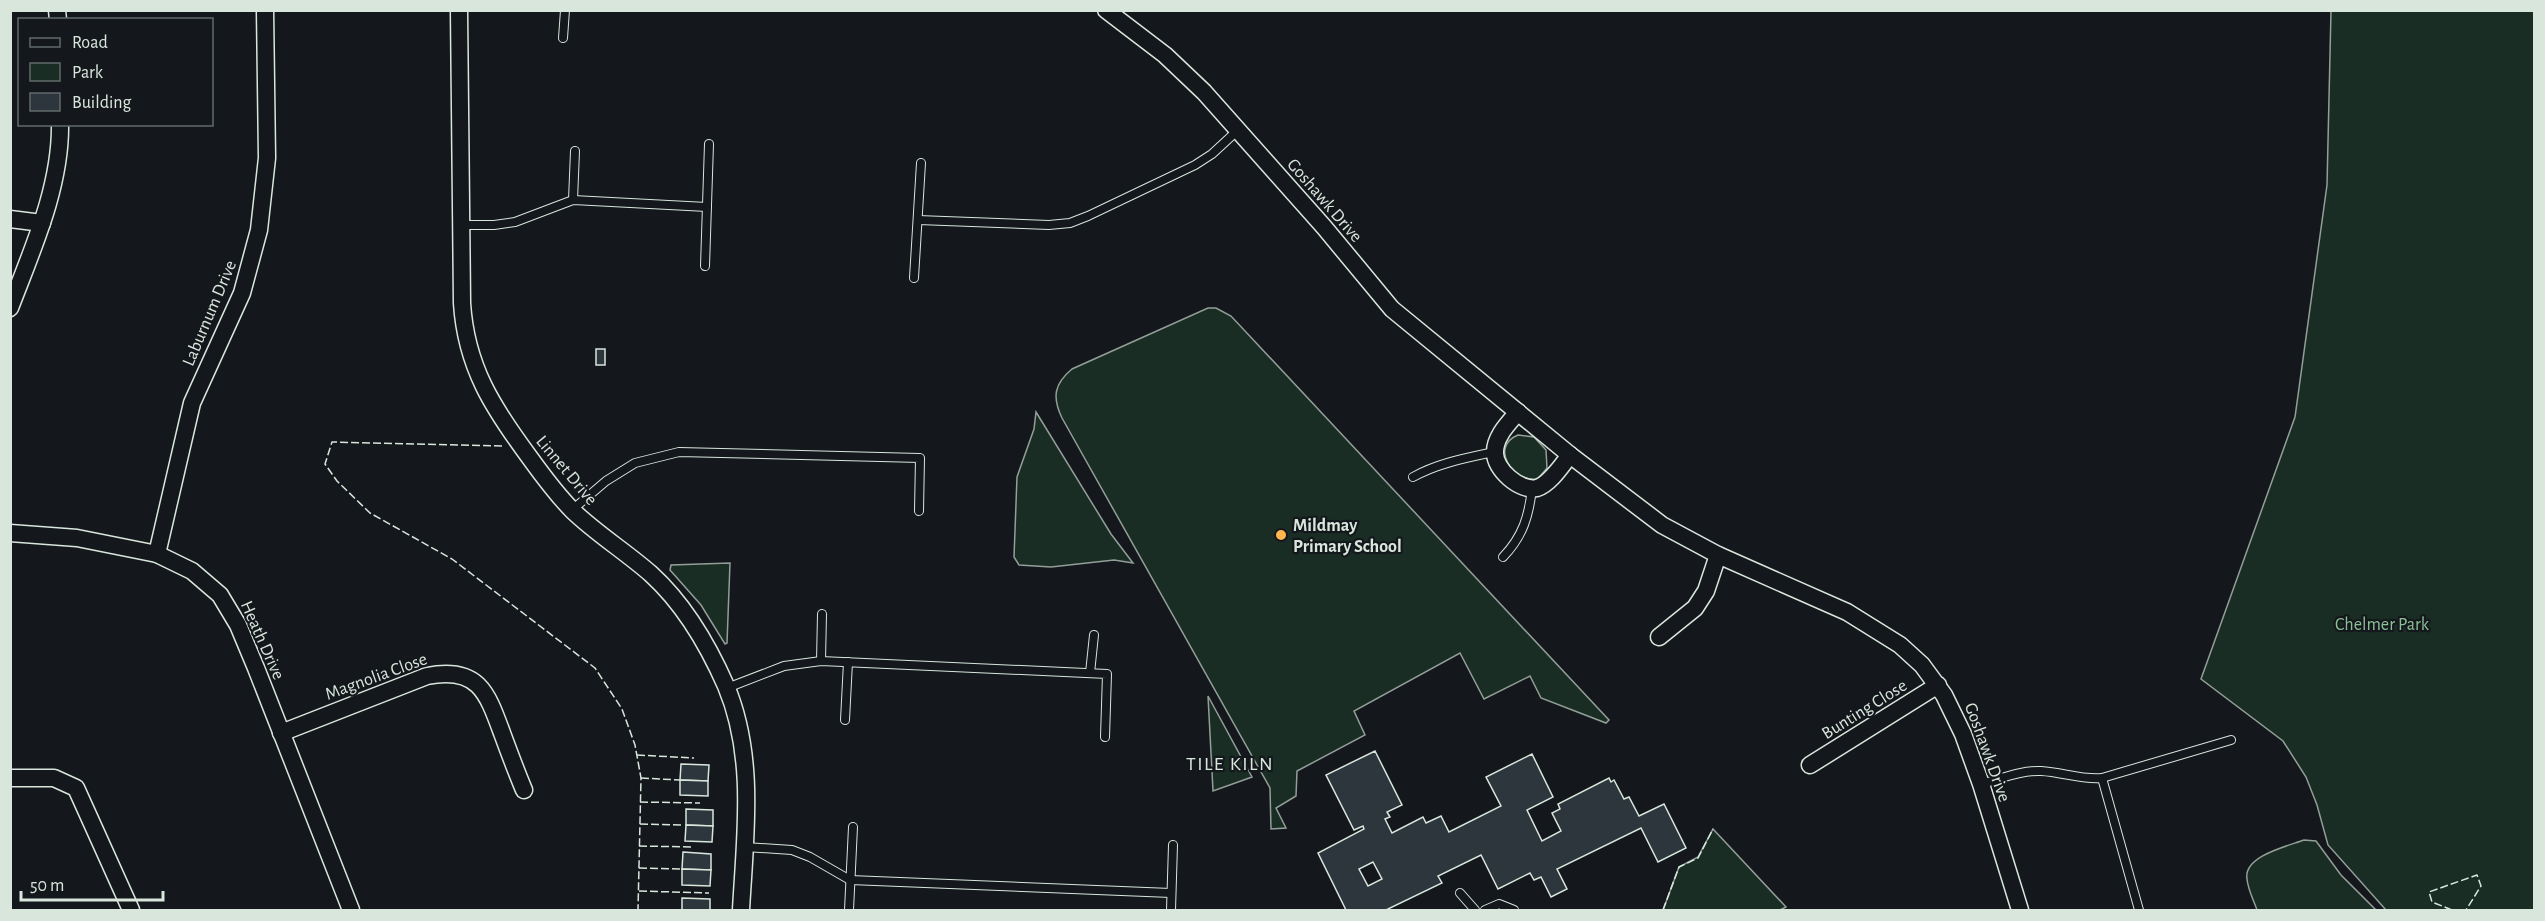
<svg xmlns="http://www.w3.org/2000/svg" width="2545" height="921" font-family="'Alegreya Sans',sans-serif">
<rect width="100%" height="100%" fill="#14181c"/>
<g fill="#1a2d24" stroke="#939e99" stroke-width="1.5">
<path d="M2331,11H2534V910H2386L2328,845L2317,805L2306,777L2283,741L2201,679L2295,417L2327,185Z"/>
<path d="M1208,308H1216L1231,316L1609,720L1606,723L1541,698L1530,676L1484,699L1460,653L1354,711L1365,735L1297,771L1296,796L1276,808L1286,828L1271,829L1270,788L1062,418C1052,397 1054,384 1072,369Z"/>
<path d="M1036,412L1111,534L1133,563L1114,560L1051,567L1019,565L1014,557L1017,477L1034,429Z"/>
<path d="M1518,435L1534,437L1546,450L1547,468L1538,479C1513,483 1489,447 1518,435Z"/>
<path d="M730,563L727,643L725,644L701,605L670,570L671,565Z"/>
<path d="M1208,696L1252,777L1213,791Z"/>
<path d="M1713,829L1786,907L1780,910H1663L1679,867L1698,857Z"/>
<path d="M2304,840L2316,841L2341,875L2376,910H2257C2254,901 2248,890 2247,879C2243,856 2288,846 2304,840Z"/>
</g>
<g fill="#2c363c" stroke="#d8e6dc" stroke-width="1.5" fill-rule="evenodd">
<rect x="596" y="349" width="9" height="16"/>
<path d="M1375,751L1402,805L1387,812L1390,817L1385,819L1392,833L1423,817L1426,823L1441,816L1449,832L1501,806L1486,777L1532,754L1553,797L1527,810L1542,841L1561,831L1552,813L1560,809L1558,804L1609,778L1611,782L1614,780L1624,799L1629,797L1639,816L1664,804L1686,848L1658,862L1641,828L1557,869L1567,889L1551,897L1541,877L1534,880L1530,873L1498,889L1481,855L1438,876L1442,883L1386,910H1346L1318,853L1364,829L1363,826L1354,830L1326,775ZM1373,862L1382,879L1368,886L1359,869Z"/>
<path d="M681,764L709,765L708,781L680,780Z"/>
<path d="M680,780L708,781V796L680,795Z"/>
<path d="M686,809L713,810V826L686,825Z"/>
<path d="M686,825L713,826L712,842L685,841Z"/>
<path d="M683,852L711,854V870L682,869Z"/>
<path d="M682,869L711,870L710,886L682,885Z"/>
<path d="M682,898L710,899V910H682Z"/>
</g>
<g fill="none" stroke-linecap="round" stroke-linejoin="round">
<defs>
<g id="service">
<path d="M563,38L565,10"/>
<path d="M573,200L575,151"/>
<path d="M918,220L1049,225L1070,223L1088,216L1195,165L1212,154L1238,130"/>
<path d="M461,225H494L515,222L573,200L707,207"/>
<path d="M705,266L709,144"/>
<path d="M914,278L921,163"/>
<path d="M1413,477C1438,463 1466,458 1494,452"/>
<path d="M572,510L606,481L635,463L679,452L920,458L919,511"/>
<path d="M1503,557C1523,536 1529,516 1532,488"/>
<path d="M821,661L822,614"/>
<path d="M1090,673L1094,635"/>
<path d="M727,688L784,666L821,661L1107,674L1105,737"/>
<path d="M845,720L848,662"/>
<path d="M2102,778L2139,910"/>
<path d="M1981,784C2000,779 2021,770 2041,771C2062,772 2081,780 2102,778L2231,740"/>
<path d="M745,847L792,850L810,857L850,880L1171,893"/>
<path d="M1460,893L1475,910"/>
<path d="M849,910L853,827"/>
<path d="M1171,910L1173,845"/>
<path d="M1485,910L1499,904L1514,910"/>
</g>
<g id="minor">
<path d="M57,10L58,20"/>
<path d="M459,10L462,303C466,367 493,408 530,458C543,476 557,495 573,511C597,534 626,552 651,574C684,604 708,645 726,686C756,757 745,836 741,910"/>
<path d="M1106,10L1165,55L1204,92L1324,227L1392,309L1570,455L1662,525L1718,555L1847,612L1900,645L1922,665L1944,695L1963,734L1981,784L2020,910"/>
<path d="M10,219L42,223"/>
<path d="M10,308C32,250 61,187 60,124"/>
<path d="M1518,412C1509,423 1495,436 1495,452C1494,469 1520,492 1537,488C1550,484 1562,465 1570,455"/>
<path d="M10,533L77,538L157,554L192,571L220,595L238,625L256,668L351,910"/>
<path d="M157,554L192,403L242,293L259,230L267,158L265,10"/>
<path d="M1659,637L1695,608L1706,591L1718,555"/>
<path d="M281,733L427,676C478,666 487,692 502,733C509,752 516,771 524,790"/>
<path d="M1810,765L1938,685"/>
<path d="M10,778H54L76,788L131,910"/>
</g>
</defs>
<use href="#service" stroke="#d8e6dc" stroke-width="10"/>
<use href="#minor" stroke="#d8e6dc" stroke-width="19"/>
<use href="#service" stroke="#14181c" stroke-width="8"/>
<use href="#minor" stroke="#14181c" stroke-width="16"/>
<g stroke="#d8e6dc" stroke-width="1.5" stroke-dasharray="8 3" stroke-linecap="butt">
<path d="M502,446L332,442L325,464L337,481L370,513L452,559L595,668L622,709L635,745L641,778L638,910"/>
<path d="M637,755L694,758"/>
<path d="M641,778L680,780"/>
<path d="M640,802L700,803"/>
<path d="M640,824L684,825"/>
<path d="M639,846L692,847"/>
<path d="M639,868L682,869"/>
<path d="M639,891L709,893"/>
<path d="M1663,910L1679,867L1698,858L1713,829"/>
<path d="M2452,910L2432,902L2429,892L2477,875L2481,886L2466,910"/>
</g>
</g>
<circle fill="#ffb74d" stroke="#14181c" stroke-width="2" cx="1281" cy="535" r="6"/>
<g text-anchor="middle" stroke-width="4.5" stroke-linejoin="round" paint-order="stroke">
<g font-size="18" fill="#d8e6dc" stroke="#14181c">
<text transform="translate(1325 200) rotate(49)" y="6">Goshawk Drive</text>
<text transform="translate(209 313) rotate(-67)" y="6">Laburnum Drive</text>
<text transform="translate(567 470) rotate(50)" y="6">Linnet Drive</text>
<text transform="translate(263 640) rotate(66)" y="6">Heath Drive</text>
<text transform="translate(376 676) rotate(-20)" y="6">Magnolia Close</text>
<text transform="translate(1864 709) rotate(-32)" y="6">Bunting Close</text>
<text transform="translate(1988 752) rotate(70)" y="6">Goshawk Drive</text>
</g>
<g font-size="18" font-weight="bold" fill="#d8e6dc" stroke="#14181c" text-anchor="start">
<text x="1293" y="531">Mildmay<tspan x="1293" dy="21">Primary School</tspan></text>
</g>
<g font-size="18" fill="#8ac095" stroke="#14181c">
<text x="2382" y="630">Chelmer Park</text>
</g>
<g font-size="20" letter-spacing="1.5" fill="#d8e6dc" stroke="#14181c">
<text x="1230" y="770">TILE KILN</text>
</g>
</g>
<rect width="2545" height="921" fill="none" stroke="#d8e6dc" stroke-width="24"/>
<rect x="18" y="18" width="195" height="108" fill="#14181c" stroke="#626a69" stroke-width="1.5"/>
<rect x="30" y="38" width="30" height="9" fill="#14181c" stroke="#626a69" stroke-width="1.5"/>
<text x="72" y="48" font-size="18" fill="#d8e6dc">Road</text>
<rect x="30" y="63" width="30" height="18" fill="#1a2d24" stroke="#626a69" stroke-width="1.5"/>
<text x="72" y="78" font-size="18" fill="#d8e6dc">Park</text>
<rect x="30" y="93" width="30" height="18" fill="#2c363c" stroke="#626a69" stroke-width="1.5"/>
<text x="72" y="108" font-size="18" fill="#d8e6dc">Building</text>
<path d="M21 891v9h142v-9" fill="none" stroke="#d8e6dc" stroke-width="3"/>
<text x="30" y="891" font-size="18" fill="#d8e6dc" stroke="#14181c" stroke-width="4.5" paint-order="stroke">50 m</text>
</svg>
